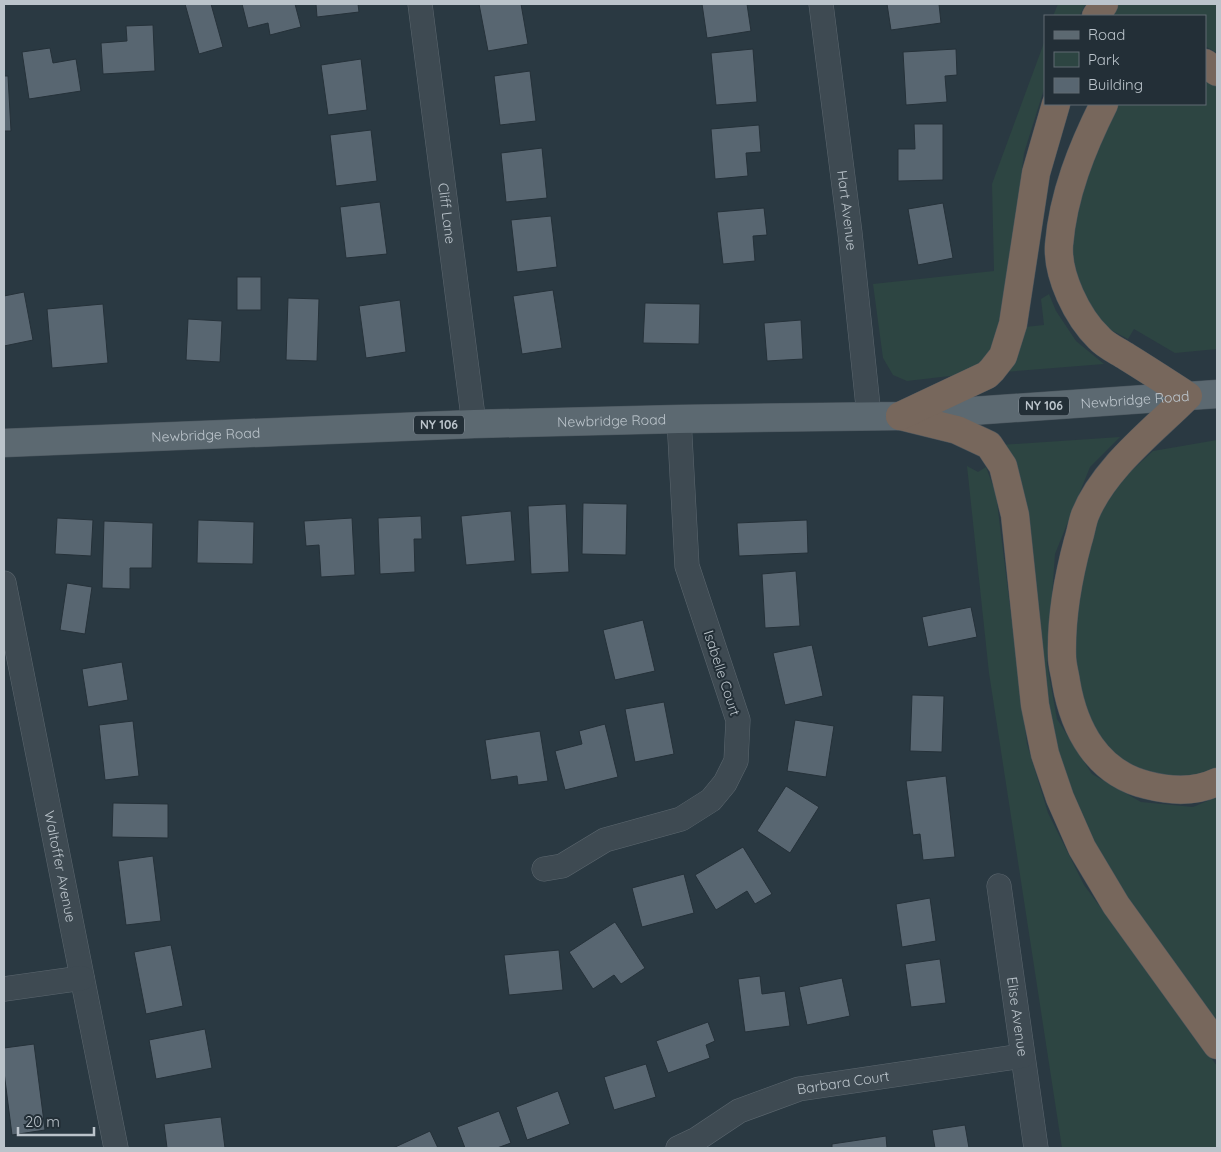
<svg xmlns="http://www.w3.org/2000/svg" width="1221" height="1152" font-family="Quicksand,sans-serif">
<rect width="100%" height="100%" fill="#2a3942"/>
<g fill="#2d4542">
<path d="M1058,4H1086L1079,16H1053Z"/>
<path d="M1116,4H1217V53L1205,46V16H1109Z"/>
<path d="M1045,40V86L1024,153L1006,301L999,337L985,362L967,374L907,381L893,375L883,358L873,284L994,271L992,184Z"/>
<path d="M1205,75L1217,85V349L1175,353L1134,329L1128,339L1111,330L1105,333L1078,302L1065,249L1076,200L1116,104H1205Z"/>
<path d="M1049,294L1056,311L1076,341L1104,364L1004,372L1025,327L1044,325L1041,299Z"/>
<path d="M1120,437L1090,467L1055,554L1047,664L1057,719L1092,774L1141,802L1193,807L1217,797V1026L1111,880L1071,802L1048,724L1000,445Z"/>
<path d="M1217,440V769L1202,776L1163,779L1122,767L1089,732L1072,680L1075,595L1095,514L1121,470L1129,473L1153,451Z"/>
<path d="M967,466L978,472L986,467L996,494L1027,744L1048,813L1084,885L1217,1066V1148H1062L989,673Z"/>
</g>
<g fill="#586671" stroke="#253139">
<path d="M185,4H211L223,47L199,54Z"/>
<path d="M242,4H295L301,27L270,35L268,23L248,28Z"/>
<path d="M316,4H358L359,12L317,17Z"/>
<path d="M479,4H521L528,44L488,51Z"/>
<path d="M702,4H747L751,31L707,38Z"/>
<path d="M887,4H939L941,23L891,30Z"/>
<path d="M153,25L155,71L103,74L101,43L127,41L126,26Z"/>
<path d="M50,48L53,63L76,59L81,91L29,99L22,52Z"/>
<path d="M753,49L757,102L716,105L711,53Z"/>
<path d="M956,49L957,75L945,76L947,102L906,105L903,52Z"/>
<path d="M361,59L367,110L328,115L321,65Z"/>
<path d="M530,71L536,121L500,125L494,76Z"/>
<path d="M4,76H8L11,131H4Z"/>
<path d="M914,124H943V180L898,181V149H915Z"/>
<path d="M759,125L761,152L746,153L748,176L715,179L711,129Z"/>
<path d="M371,130L377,181L336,186L330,135Z"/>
<path d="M542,148L547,198L506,202L501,153Z"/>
<path d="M380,202L387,254L346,258L340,207Z"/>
<path d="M943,203L953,258L918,265L908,209Z"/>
<path d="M764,208L767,235L753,236L755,261L723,264L717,212Z"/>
<path d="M551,216L557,267L517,272L511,220Z"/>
<rect x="237" y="277" width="24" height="33"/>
<path d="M553,290L562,348L522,354L513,296Z"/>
<path d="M24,292L33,340L4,346V296Z"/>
<path d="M288,298L319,299L317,361L286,360Z"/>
<path d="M400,300L406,352L366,358L359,306Z"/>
<path d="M645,303L700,304L699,344L643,343Z"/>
<path d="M103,304L108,363L52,368L47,309Z"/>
<path d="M188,319L222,321L220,362L186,360Z"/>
<path d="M801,320L803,359L767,361L764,323Z"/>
<path d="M583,503L627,504L626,555L582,554Z"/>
<path d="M566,504L569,572L531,574L528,506Z"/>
<path d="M511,511L515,561L466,565L461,516Z"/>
<path d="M421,516L422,539H414L415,572L380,574L378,518Z"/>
<path d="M57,518L93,520L91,556L55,554Z"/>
<path d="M352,518L355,575L321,577L319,545L306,546L304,521Z"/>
<path d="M198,520L254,522L253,564L197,563Z"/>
<path d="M807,520L808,553L739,556L737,523Z"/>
<path d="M104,521L153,523L152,568H130V589L102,588Z"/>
<path d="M796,571L800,626L765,628L762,574Z"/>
<path d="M67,583L92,587L85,634L60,630Z"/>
<path d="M971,607L977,637L928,647L922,617Z"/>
<path d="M643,620L655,671L615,680L603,630Z"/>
<path d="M812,645L823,696L785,705L773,653Z"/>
<path d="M122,662L128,700L88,707L82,669Z"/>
<path d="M912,695L944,696L942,752L910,751Z"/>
<path d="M664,702L674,754L635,762L625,709Z"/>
<path d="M795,720L834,726L826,777L787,771Z"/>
<path d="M133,721L139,776L105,780L99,725Z"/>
<path d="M605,724L618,777L565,790L555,751L582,744L579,731Z"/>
<path d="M540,731L548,781L518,785L517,776L491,780L485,740Z"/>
<path d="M946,776L955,857L923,860L920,834L913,835L906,781Z"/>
<path d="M786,786L819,807L790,853L757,831Z"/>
<path d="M113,803L168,804V838L112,837Z"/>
<path d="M743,847L772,894L755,904L747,891L716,910L695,875Z"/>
<path d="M153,856L161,921L126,925L118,861Z"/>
<path d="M684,874L694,913L642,927L632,888Z"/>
<path d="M930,898L936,941L902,947L896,904Z"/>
<path d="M615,922L645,968L621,984L614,975L593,989L569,952Z"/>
<path d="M171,945L183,1006L146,1014L134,952Z"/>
<path d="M559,950L563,990L509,995L504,955Z"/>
<path d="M940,959L946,1003L911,1007L905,964Z"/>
<path d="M760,976L762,994L785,991L790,1026L745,1032L738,979Z"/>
<path d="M842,978L850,1016L807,1025L799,987Z"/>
<path d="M708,1022L715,1041L706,1045L710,1058L668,1073L656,1041Z"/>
<path d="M205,1029L212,1068L156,1079L149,1040Z"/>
<path d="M34,1044L45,1130L12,1135L4,1072V1048Z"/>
<path d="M646,1064L656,1097L614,1110L604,1077Z"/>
<path d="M558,1091L570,1124L527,1140L516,1107Z"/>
<path d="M499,1111L511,1143L497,1148H465L457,1127Z"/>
<path d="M221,1117L225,1148H167L164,1124Z"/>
<path d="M965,1125L969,1148H935L932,1130Z"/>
<path d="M430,1131L438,1148H393Z"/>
<path d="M886,1136L887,1148H832V1144Z"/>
</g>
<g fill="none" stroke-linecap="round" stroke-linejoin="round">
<defs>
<g id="minor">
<path id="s1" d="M420,4L474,424"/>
<path id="s2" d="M821,4L850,233L869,416"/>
<path id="s3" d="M4,583L116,1148"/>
<path d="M544,869L562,866L605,840L681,819L711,800L725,783L736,761L738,720L687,566L679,419"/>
<path id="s4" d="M999,886L1036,1148"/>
<path d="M4,989L82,978"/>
<path id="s5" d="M678,1148L697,1139L739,1111L799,1089L1022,1056"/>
</g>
<g id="primary">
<path id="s6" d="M4,443L474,424L679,419L900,416L1217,394"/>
</g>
<g id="motorway">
<path d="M1096,16L1104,4"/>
<path d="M1205,63L1217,72"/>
<path d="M1104,104C1082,148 1063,195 1059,245C1057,275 1077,317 1099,338C1106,346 1118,351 1127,357C1148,370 1168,383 1188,396C1153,431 1104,468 1085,515C1082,523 1081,532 1078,541C1068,578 1061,617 1062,656C1062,665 1065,674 1066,682C1074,729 1097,773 1147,785C1170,791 1196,792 1217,782"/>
<path d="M900,416L957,430L989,445L1003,466L1015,515L1035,705L1045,754L1060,798L1082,848L1116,905L1217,1045"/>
<path d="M900,416L987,375L992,370L1003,356L1013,324L1036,173L1056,104"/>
</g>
</defs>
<use href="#minor" stroke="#5c676f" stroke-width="25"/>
<use href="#primary" stroke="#4b565e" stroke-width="29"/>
<use href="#motorway" stroke="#49545c" stroke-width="29"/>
<use href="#minor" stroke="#3e4a52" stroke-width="24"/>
<use href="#primary" stroke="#5c6971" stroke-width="28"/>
<use href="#motorway" stroke="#77675c" stroke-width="28"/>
</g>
<g text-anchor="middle" stroke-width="4" stroke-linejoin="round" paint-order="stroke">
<g fill="#232f37" stroke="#8d979f" stroke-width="1">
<rect x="1019" y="396.5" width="50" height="19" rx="4"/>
<rect x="414" y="415.5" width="50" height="19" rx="4"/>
</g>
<g font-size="12" font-weight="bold" fill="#bbc4cb">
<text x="1044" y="410">NY 106</text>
<text x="439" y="429">NY 106</text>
</g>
<g font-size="14" fill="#bbc4cb" stroke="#232f37">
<text dy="5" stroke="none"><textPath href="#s2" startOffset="208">Hart Avenue</textPath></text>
<text dy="5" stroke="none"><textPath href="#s1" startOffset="211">Cliff Lane</textPath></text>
<text dy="5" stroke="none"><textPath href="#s6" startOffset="1132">Newbridge Road</textPath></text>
<text dy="5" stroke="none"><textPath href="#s6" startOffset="608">Newbridge Road</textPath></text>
<text dy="5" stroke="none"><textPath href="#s6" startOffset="202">Newbridge Road</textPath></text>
<text transform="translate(722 673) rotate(72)" y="5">Isabelle Court</text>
<text dy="5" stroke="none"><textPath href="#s3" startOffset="289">Waltoffer Avenue</textPath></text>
<text dy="5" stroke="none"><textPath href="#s4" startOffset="132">Elise Avenue</textPath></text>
<text dy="5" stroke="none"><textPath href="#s5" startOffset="180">Barbara Court</textPath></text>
</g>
</g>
<rect width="1221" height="1152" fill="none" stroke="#bbc4cb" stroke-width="10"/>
<rect x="1044" y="15" width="162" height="90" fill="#232f37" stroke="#606b72"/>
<rect x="1054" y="31" width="25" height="8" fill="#5c6971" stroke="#606b72"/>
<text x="1088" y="40" font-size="15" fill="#bbc4cb">Road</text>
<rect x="1054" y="52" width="25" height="15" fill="#2d4542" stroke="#606b72"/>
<text x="1088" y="65" font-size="15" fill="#bbc4cb">Park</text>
<rect x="1054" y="78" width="25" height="15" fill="#586671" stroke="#606b72"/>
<text x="1088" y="90" font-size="15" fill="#bbc4cb">Building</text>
<path d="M18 1127v8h76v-8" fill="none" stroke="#bbc4cb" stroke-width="2.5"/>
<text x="25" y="1127" font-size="15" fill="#bbc4cb" stroke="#232f37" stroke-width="4" paint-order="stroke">20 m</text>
</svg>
